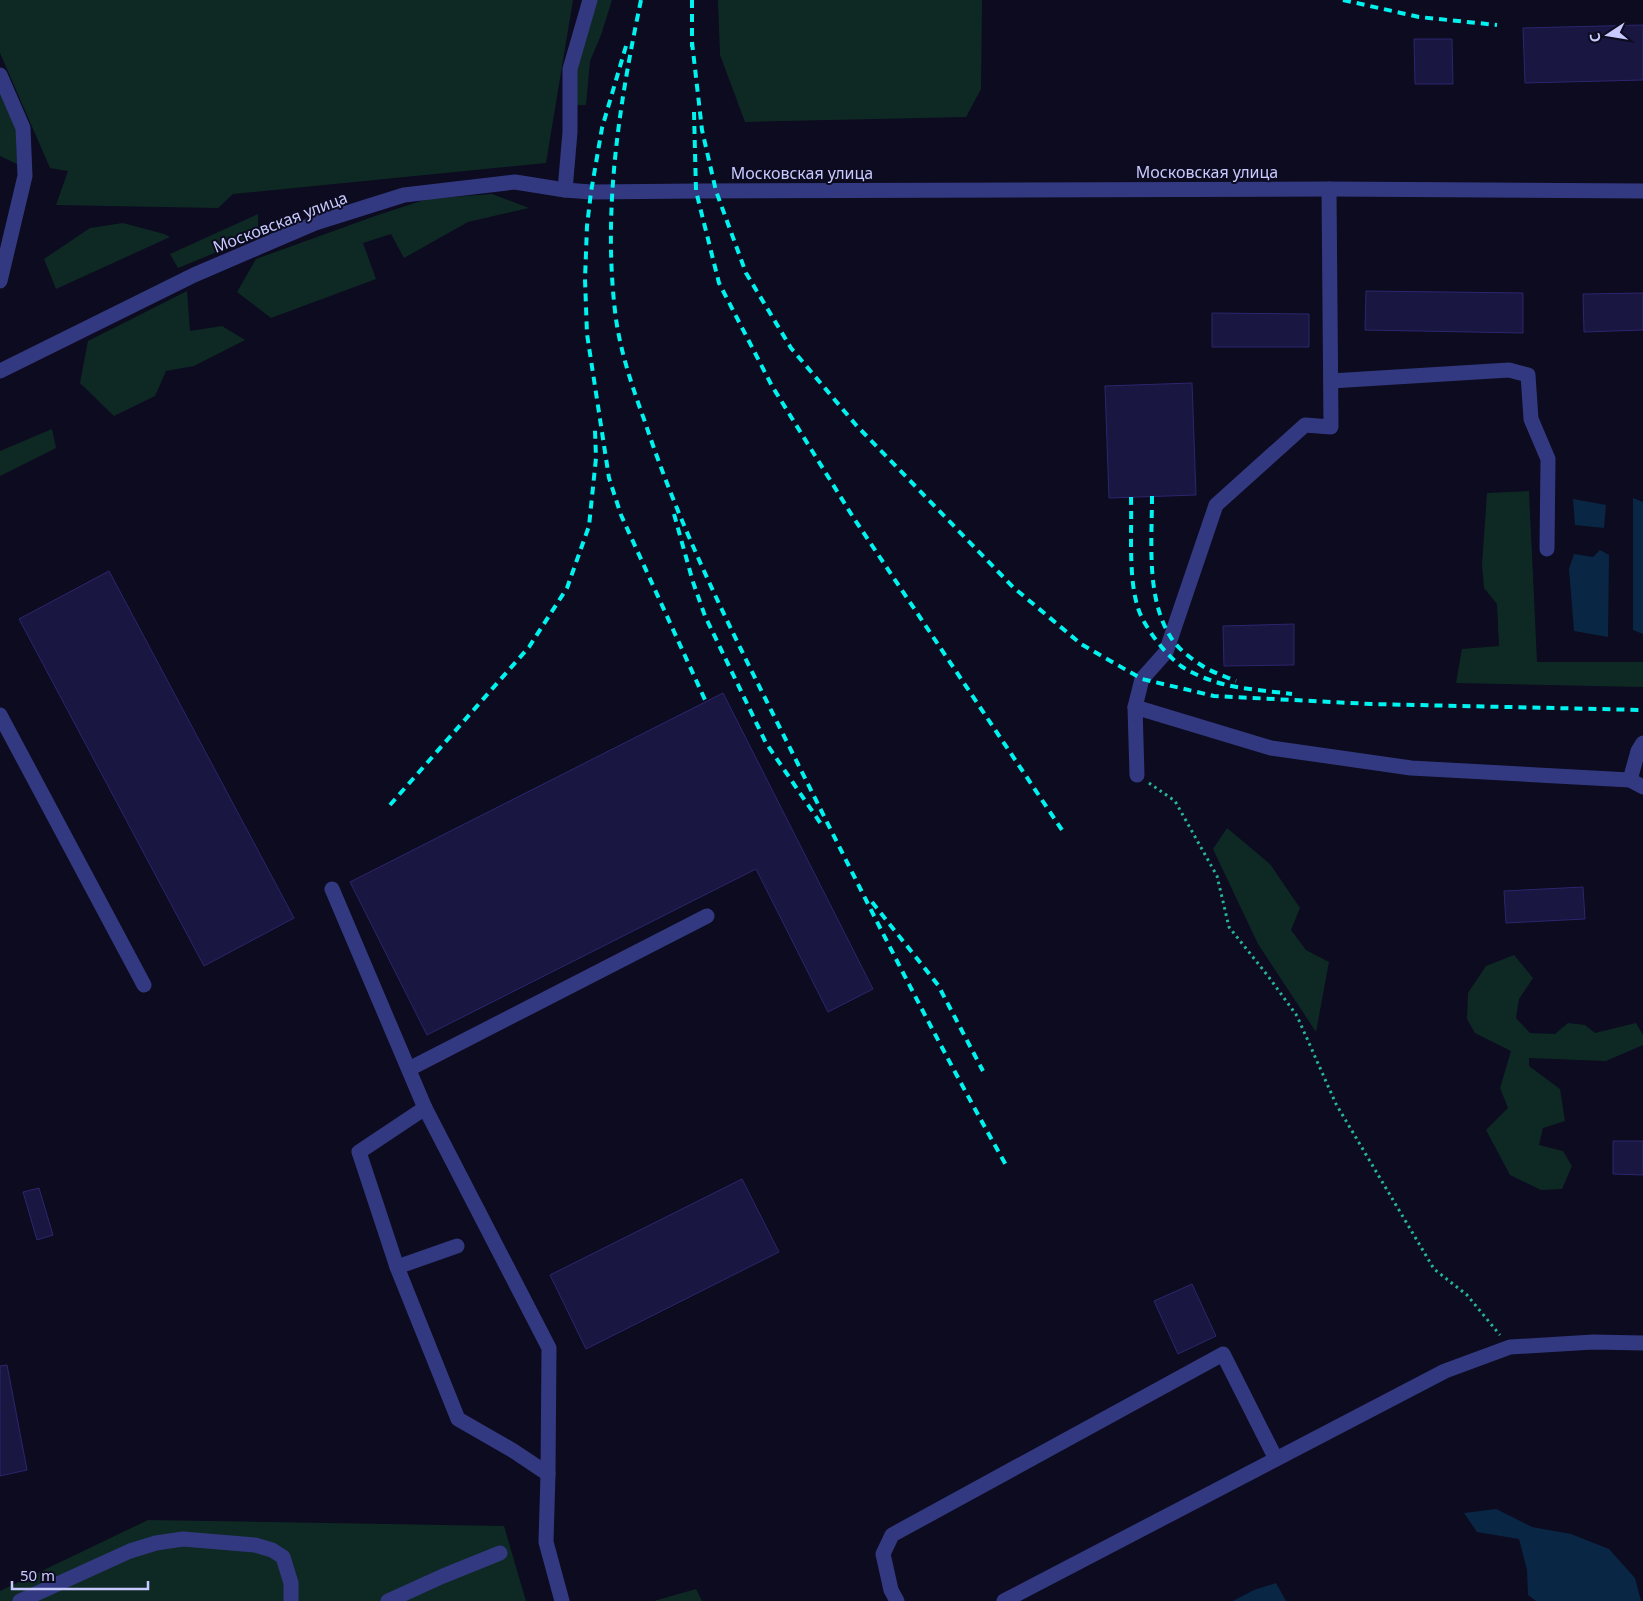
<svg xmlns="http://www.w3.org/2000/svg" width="1643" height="1601" font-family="'Noto Sans',sans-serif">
<rect width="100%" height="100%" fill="#0c0b1f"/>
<g fill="#0e2924">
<path d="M0,0H573L546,163L233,194L218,208L56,205L68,171L50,168L0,53Z"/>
<path d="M595,0H612L601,35L590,61L586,105H575V77Z"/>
<path d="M718,0H982L981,89L966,117L745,122L720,55Z"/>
<path d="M0,85L16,125L17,164L0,156Z"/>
<path d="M492,194L529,208L468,222L404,258L391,234L363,243L376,279L271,318L237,292L256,259L375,216L427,199Z"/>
<path d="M258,214V235L178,268L170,254Z"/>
<path d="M123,223L164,234L170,237L56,289L44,259L90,228Z"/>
<path d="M187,291L190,331L222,326L245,340L194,366L166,371L155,396L114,416L80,383L88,341Z"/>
<path d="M52,429L56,448L0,476V451Z"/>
<path d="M1529,491L1537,662H1643V687L1456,683L1462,649L1499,646L1497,604L1484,588L1482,565L1487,493Z"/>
<path d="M1227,828L1270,864L1300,908L1291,930L1306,950L1329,962L1316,1032L1258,944L1213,849Z"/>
<path d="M1514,955L1533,978L1519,999L1516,1018L1530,1033L1555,1034L1568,1023L1585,1025L1595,1033L1636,1023L1643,1035V1045L1606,1061L1529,1058V1066L1560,1089L1565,1121L1543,1128L1539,1145L1563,1151L1572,1166L1562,1189L1541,1190L1510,1175L1486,1130L1508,1108L1500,1088L1511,1051L1475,1033L1467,1019L1468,993L1486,966Z"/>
<path d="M148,1520L504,1526L526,1601H0V1591Z"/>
<path d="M696,1589L702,1601H654Z"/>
</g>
<g fill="#092744">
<path d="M1633,498L1643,502V634L1633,630Z"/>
<path d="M1573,499L1606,505L1604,528L1575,525Z"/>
<path d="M1600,550L1609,555L1608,637L1574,631L1569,569L1574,554L1593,557Z"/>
<path d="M1496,1509L1532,1527L1571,1534L1609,1549L1635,1578L1641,1601H1536L1528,1595L1527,1570L1519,1539L1477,1532L1464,1513Z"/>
<path d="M1276,1583L1286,1601H1233L1254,1590Z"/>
</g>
<g fill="#191641" stroke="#2c266e">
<path d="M1643,25V80L1525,83L1523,28Z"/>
<path d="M1414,39H1452L1453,84H1415Z"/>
<path d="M1366,291L1523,293V333L1365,330Z"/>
<path d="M1643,293V330L1584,332L1583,294Z"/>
<path d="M1212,313L1309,314V347H1212Z"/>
<path d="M1192,383L1196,495L1109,498L1105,386Z"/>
<path d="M109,571L294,918L204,966L19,619Z"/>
<path d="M1294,624V665L1224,666L1223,626Z"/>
<path d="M723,693L873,989L828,1012L756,869L427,1035L350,882Z"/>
<path d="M1583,887L1585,919L1506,923L1504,891Z"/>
<path d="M1613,1141H1643V1175L1613,1174Z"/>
<path d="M742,1179L779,1252L586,1349L550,1275Z"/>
<path d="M39,1188L53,1235L37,1240L23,1192Z"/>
<path d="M1192,1284L1216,1336L1178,1354L1154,1301Z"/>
<path d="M7,1365L27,1470L0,1476V1366Z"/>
</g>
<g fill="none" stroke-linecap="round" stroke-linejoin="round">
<path stroke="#26b59b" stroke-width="3" stroke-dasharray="2.5 4" stroke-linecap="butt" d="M1149,783L1175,801L1217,876L1229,927L1268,976L1297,1016L1336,1104L1434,1269L1467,1295L1500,1335"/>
<g stroke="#333981" stroke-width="15">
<path d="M0,75L23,128L25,176L0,281"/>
<path d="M565,190L570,132V69L590,0"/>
<path d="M0,371L194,275L315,223L404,195L515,182L565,190L591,192L696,191L1329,189L1643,191"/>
<path d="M1331,381L1509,370L1528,375L1531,419L1548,459L1547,549"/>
<path d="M1135,707L1271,748L1411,768L1630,780L1643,787"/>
<path d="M0,715L144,985"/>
<path d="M1137,775L1135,707L1142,679L1166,652L1216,505L1305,425L1331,427L1329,189"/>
<path d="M1630,780L1638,751L1643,743"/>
<path d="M332,889L425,1108L549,1348L548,1474L546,1542L562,1601"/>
<path d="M409,1069L707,916"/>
<path d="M425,1108L359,1152L397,1267L458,1419L512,1450L548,1474"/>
<path d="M397,1267L457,1246"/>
<path d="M20,1601L130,1551L156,1543L183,1539L255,1545L272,1550L283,1557L291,1583V1601"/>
<path d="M388,1601L443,1576L500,1553"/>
<path d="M897,1601L891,1590L883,1554L892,1535L1223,1354L1276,1459"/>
<path d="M1004,1601L1445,1371L1510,1347L1593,1342L1643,1343"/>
</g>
<g stroke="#00f3ee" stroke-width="4" stroke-dasharray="8 6" stroke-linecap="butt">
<path d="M641,0C619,105 602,212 616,319C621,354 633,389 645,422C680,528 730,628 780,728C853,874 925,1021 1006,1165"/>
<path d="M692,0V47"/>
<path d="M1343,0L1419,17L1497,25"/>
<path d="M692,42L702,130L716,191L746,273L791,348L856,425L1013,587L1081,644L1142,679L1214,696L1371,704L1643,710"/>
<path d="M626,46L602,128L591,192L587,226L585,279L587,334L609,478L621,515L706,702"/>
<path d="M694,112L696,191L719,283L772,386L853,517L1062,830"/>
<path d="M1152,496C1152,541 1146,597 1170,636C1177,648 1190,658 1201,665C1211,672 1224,676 1236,681"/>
<path d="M1131,497C1132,530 1128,577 1138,608C1144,627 1165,654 1181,666C1191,673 1204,678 1216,682C1237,689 1269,691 1292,694"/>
<path d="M674,514L693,582L705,616L766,743L821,824"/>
<path d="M390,805L529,647L567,588L589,526L596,458L595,430"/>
<path d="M872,902L938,985L983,1071"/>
</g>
</g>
<g text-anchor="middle" stroke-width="4" stroke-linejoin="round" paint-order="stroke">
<g font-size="16" fill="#c8c9ff" stroke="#0c0b1f">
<text x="1207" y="178">Московская улица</text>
<text x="802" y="179">Московская улица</text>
<text transform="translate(280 222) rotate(-21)" y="6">Московская улица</text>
</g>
</g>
<g transform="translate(1608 35) rotate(258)" stroke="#0c0b1f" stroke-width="4" paint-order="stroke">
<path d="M0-4L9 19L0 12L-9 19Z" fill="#c8c9ff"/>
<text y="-8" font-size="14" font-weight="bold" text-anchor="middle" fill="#c8c9ff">С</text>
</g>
<path d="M12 1581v8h136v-8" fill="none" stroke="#c8c9ff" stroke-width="2.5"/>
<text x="20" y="1581" font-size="15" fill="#c8c9ff" stroke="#0c0b1f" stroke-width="4" paint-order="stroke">50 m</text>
</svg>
